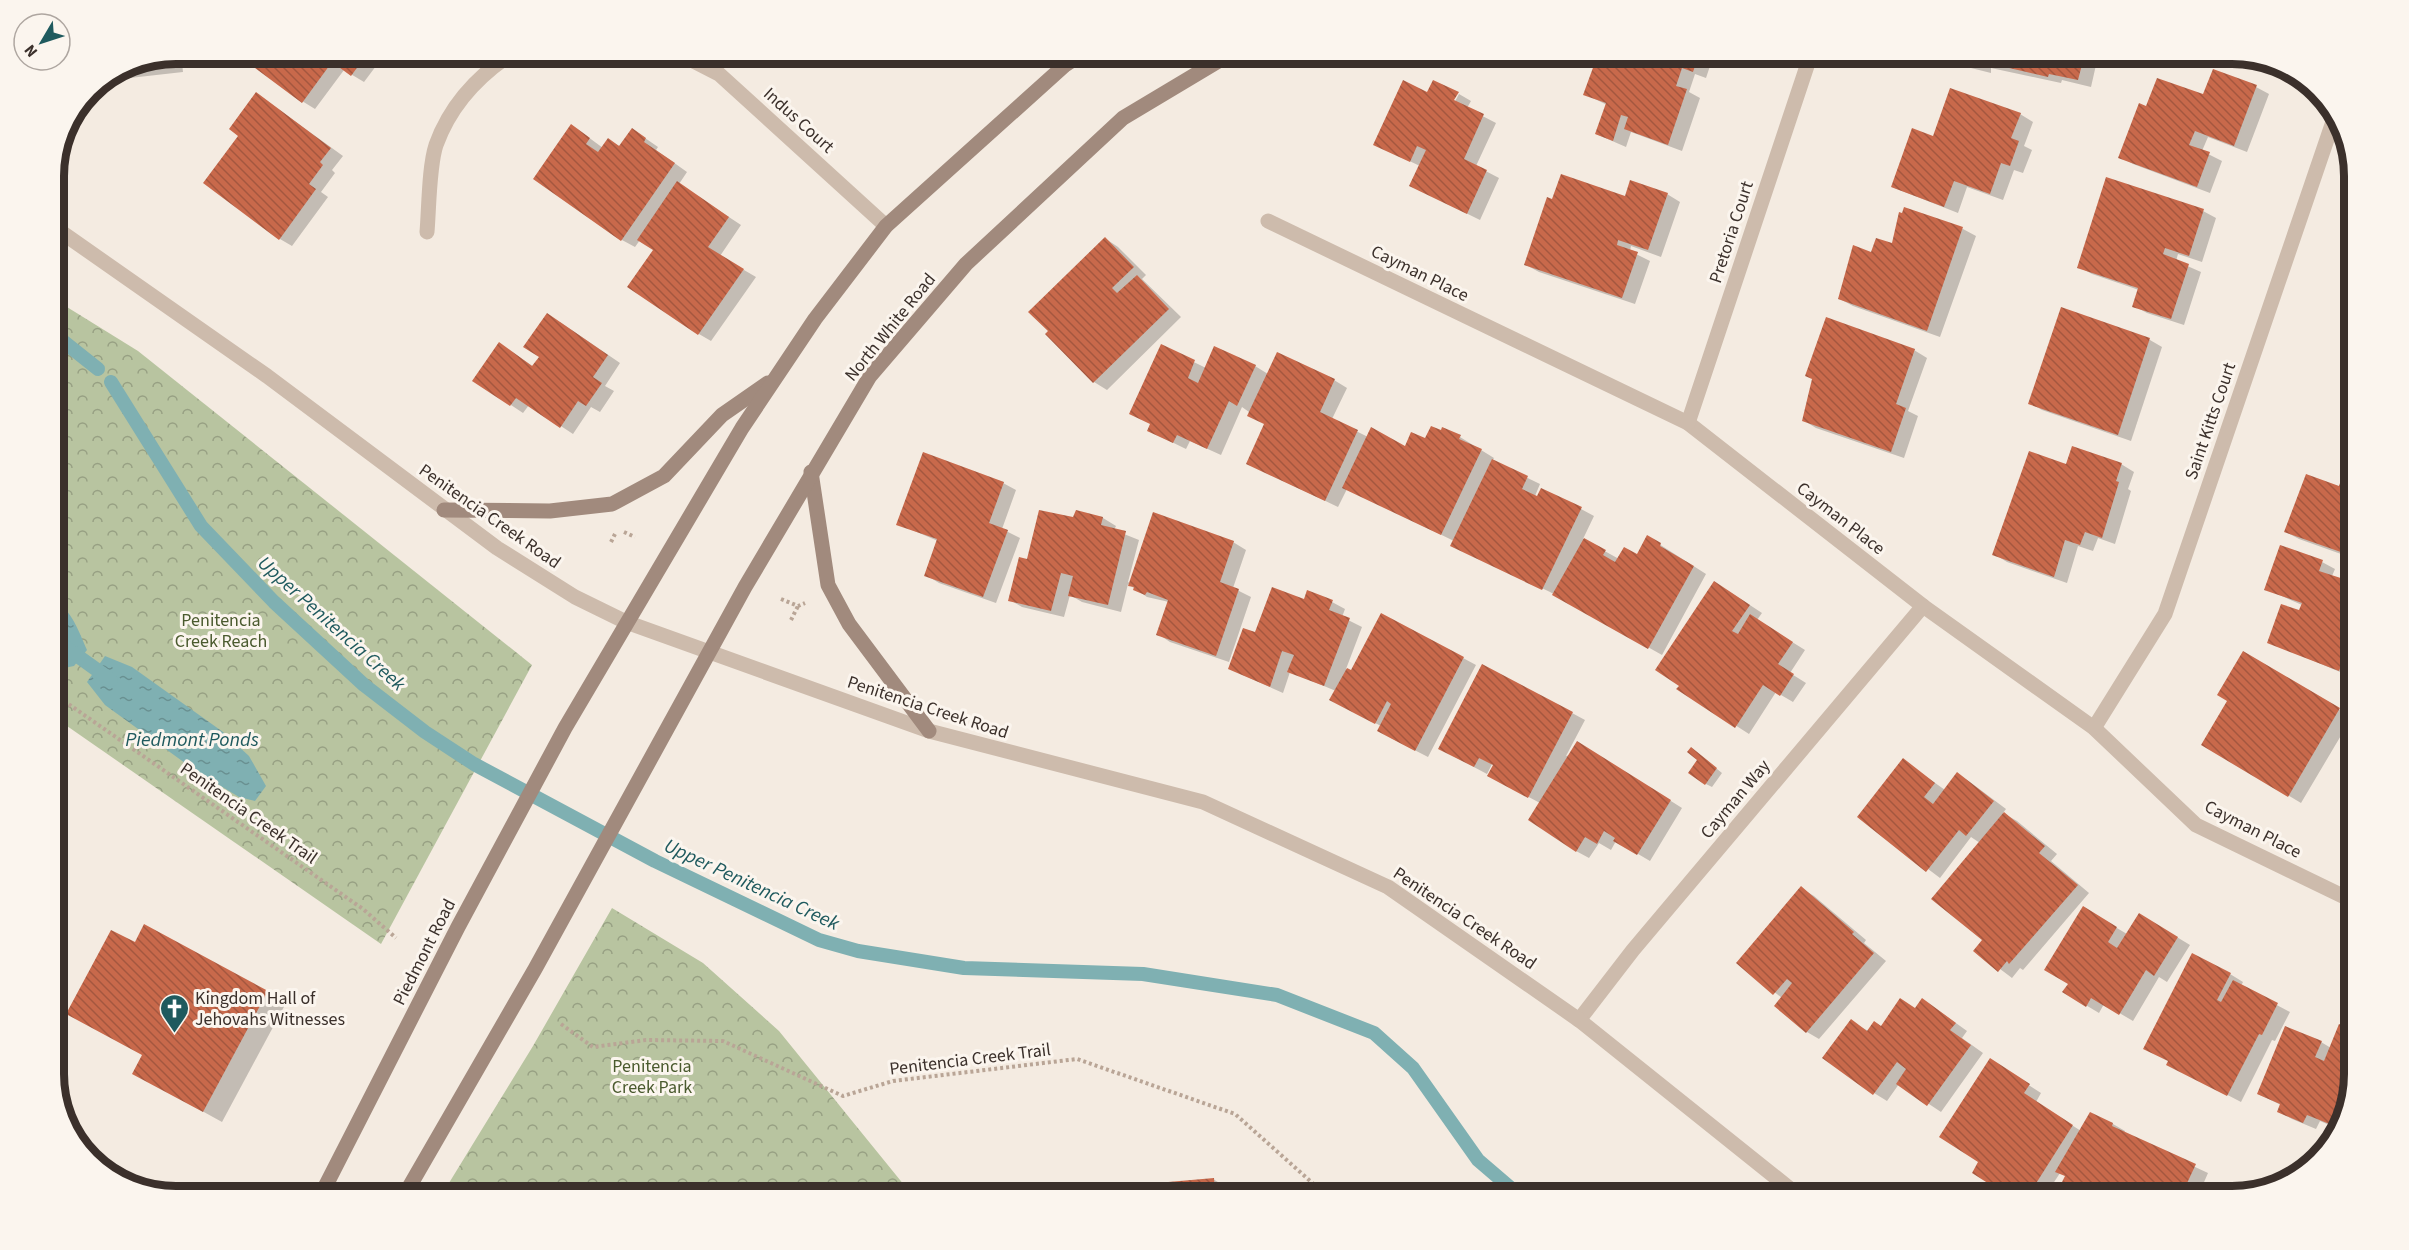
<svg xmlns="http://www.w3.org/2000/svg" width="2409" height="1250" font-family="'Source Sans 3',sans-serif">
<defs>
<pattern id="park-crowns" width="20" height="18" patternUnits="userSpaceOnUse" patternTransform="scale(1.5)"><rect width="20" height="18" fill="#b8c4a0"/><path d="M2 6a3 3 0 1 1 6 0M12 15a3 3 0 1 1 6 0" fill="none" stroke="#97a083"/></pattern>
<pattern id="water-ripples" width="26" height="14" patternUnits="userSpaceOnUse" patternTransform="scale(1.5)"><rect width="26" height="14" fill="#7fb0b2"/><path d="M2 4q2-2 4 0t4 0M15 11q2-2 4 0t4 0" fill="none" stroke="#699091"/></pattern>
<pattern id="building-back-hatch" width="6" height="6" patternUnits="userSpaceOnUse" patternTransform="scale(1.5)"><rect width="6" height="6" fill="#c8694b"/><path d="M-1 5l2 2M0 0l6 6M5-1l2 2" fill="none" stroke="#a4573f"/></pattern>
</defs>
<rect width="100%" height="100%" fill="#f4ebe1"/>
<g fill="url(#park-crowns)">
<path d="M54,299L138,351L532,665L381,944L54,717Z"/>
<path d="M612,908L703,963L779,1031L913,1196H441L533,1046Z"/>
</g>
<g fill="url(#water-ripples)">
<path d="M54,600C72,610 79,632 87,650L74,666L59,669L54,667Z"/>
<path d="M105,656L132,667L223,732L249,756L266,786L255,801L239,797L196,771L105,705L87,682Z"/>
</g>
<g fill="#0003">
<path d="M177,54H181L183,72L103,81L130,63Z"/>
<path d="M248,54H385L364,82L344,70L315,109L302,101Z"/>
<path d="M834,54H873L867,68Z"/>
<path d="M1599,54H1714L1706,78L1695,74L1689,92L1700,98L1682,151L1631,132L1626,147L1596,134L1607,105L1585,94Z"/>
<path d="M1951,54H2068L2096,65L2091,87L2062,80L2061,83L1991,68V73L1963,66L1950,59Z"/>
<path d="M2256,87L2269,94L2247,152L2208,137L2202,151L2222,161L2210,193L2133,164L2120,157L2204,96Z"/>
<path d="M257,94L343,156L332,170L335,173L321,192L328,197L292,246L280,239L240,135Z"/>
<path d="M1459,94L1471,101L1467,108L1496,123L1476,166L1499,178L1480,220L1411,186L1420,166L1388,151L1452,107Z"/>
<path d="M2020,114L2033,122L2024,146L2032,150L2023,173L2014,170L2003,200L1967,187L1958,213L1892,187L1934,138Z"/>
<path d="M584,134L603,148L609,140L621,147L645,138L658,147L656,150L687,172L679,184L741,225L720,256L756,277L711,341L699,334L655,250L640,240L635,247L622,240L535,179Z"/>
<path d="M1667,194L1680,202L1661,257L1631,246L1630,251L1650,261L1635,304L1539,272L1526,265L1626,197Z"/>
<path d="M1905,208L1963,229L1976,236L1940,337L1853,306L1840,299L1872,253L1893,245Z"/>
<path d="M2203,211L2216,218L2202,262L2178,254L2176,261L2201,272L2184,325L2147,313L2134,306L2139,290L2092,274L2079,267Z"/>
<path d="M1106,239L1118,247L1146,275L1142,279L1181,317L1107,390L1094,382L1047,334Z"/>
<path d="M2062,309L2150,340L2162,347L2131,441L2042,410L2030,403Z"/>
<path d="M560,322L620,363L605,386L614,391L600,412L591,407L573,434L529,405L523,413L511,405L512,352L534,367Z"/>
<path d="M1161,346L1206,368L1255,366L1268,374L1334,380L1347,388L1332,419L1368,437L1405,448L1426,440L1460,437L1494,458L1492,461L1540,484L1535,496L1581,509L1594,516L1583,539L1619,559L1637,556L1648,537L1706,574L1662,655L1550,592L1463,550L1454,541L1347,489L1338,507L1248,464L1266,424L1242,407L1221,455L1190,441L1186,449L1149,431Z"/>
<path d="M1914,350L1927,358L1908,411L1918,416L1904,458L1816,428L1803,420Z"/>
<path d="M2355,445V559L2299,539L2286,532L2340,488Z"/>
<path d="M2121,464L2134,472L2128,489L2131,491L2115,544L2098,538L2093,551L2078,546L2067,583L2007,562L1994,554L2067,466Z"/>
<path d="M1003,483L1016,490L1002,529L1020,538L996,603L939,583L926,575L938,541L898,524Z"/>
<path d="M1077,512L1103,518L1116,526L1114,530L1139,540L1128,582L1130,583L1233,542L1246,550L1233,588L1251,597L1229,662L1170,642L1158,634L1169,602L1147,597L1128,584L1121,612L1082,602L1070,595L1064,617L1022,607L1010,600L1028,561L1075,519Z"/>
<path d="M2322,562L2335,569L2332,576L2355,583V670L2352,677L2269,642L2300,612L2302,605L2266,589Z"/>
<path d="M1727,590L1762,613L1757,620L1805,650L1790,673L1806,683L1793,702L1776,692L1749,734L1679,689Z"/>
<path d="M1305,601L1332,602L1345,609L1342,617L1362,627L1346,669L1352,672L1463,658L1476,665L1428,757L1391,738L1381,726L1344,707L1336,691L1290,672L1283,693L1243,675L1256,634Z"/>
<path d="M2244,653L2352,717L2301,803L2203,745L2229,701Z"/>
<path d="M1572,713L1585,720L1566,756L1590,750L1682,808L1650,861L1616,841L1611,850L1599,843L1589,858L1576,851L1540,803L1502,783L1495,765L1492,764L1487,774L1453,756Z"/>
<path d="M1692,749L1722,773L1712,787L1706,784L1699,759Z"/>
<path d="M1903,760L1945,790L1957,774L1970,782L2006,809L2003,813L2017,821L2057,854L2051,861L2089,893L2023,970L2020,968L2012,978L1975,950L1984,940L1980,843L1971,837L1940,878L1859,817Z"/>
<path d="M1801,888L1814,896L1866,940L1864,943L1886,961L1819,1039L1807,1032L1782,998L1738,963Z"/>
<path d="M2083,908L2127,934L2152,922L2190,945L2167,982L2159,977L2133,1021L2104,1004L2099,1013L2064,992L2070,984Z"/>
<path d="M145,926L286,1003L222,1122L153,1084L143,1055L135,944Z"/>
<path d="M2230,974L2243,982L2241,986L2290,1012L2275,1041L2272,1040L2241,1102L2168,1064Z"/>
<path d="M1935,1008L1967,1031L1962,1038L1983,1053L1941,1112L1899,1084L1887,1101L1874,1093L1851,1021L1868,1031L1882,1027L1916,1009Z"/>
<path d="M2355,1032V1073L2341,1130L2320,1121L2316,1129L2292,1119L2279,1112L2281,1105L2258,1094L2321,1042L2331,1048Z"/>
<path d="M2002,1068L2041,1093L2036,1102L2081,1131L2113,1124L2125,1131L2124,1134L2208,1173L2198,1196H2057L2066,1176L2060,1173L2045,1196H2011L1980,1162Z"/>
<path d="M1213,1179L1226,1187L1227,1196H1148Z"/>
</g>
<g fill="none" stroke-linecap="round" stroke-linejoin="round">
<g stroke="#7fb0b2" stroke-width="14">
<path d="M54,334L98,369"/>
<path d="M111,382L201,526L274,602L364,685L425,732L474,764L655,861L819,940L858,951L964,968L1143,974L1277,995L1374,1033L1413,1068L1478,1160L1520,1196"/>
<path d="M54,639L111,680"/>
</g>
</g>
<g fill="url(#building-back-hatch)">
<path d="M246,54H367L351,76L332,62L302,103L243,59Z"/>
<path d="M1598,54H1699L1693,72L1682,68L1676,86L1687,89L1668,145L1624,129L1628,117L1621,115L1613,141L1595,134L1606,103L1583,95Z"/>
<path d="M1950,54H2072L2084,57L2078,80L2049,74L2048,77L1979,61L1978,66L1948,59Z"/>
<path d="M169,55L171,65L118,71L130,63Z"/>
<path d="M2213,69L2257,85L2234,146L2195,131L2189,145L2210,152L2197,187L2118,158L2139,103L2146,106L2157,78L2203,94Z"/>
<path d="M1403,80L1427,92L1433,80L1459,92L1454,100L1484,114L1464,159L1487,170L1467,214L1409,186L1426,150L1417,146L1410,162L1373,145Z"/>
<path d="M1950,88L2021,113L2011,138L2019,141L2010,166L2001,163L1990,194L1954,181L1944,207L1891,187L1912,128L1933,136Z"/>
<path d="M256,92L331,148L320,162L323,165L309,184L316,189L279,240L203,183L238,136L229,129Z"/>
<path d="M571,124L590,138L586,144L598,152L608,138L619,146L632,128L646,138L644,142L675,163L621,241L533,179Z"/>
<path d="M1561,174L1625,196L1630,180L1668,193L1648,250L1618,240L1617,245L1638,252L1622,298L1524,265L1547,197L1552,199Z"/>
<path d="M2106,177L2204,209L2189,256L2165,248L2163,254L2189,264L2171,319L2132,307L2138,288L2077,268Z"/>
<path d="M677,181L729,217L708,247L744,269L698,335L627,287L653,250L637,240Z"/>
<path d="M1904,207L1963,227L1927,331L1838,299L1853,245L1871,252L1876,238L1892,243L1899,212L1902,213Z"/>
<path d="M1105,237L1134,267L1112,288L1117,293L1137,275L1169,309L1093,383L1045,334L1048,331L1028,312Z"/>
<path d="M2061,307L2150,338L2118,435L2028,404Z"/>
<path d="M547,313L608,355L593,377L602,383L586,406L578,401L560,428L516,398L510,406L472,381L499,342L532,366L539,357L523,347Z"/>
<path d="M1826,317L1915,349L1896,404L1906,408L1891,452L1802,421L1812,379L1805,376Z"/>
<path d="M2355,336V376L2342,371Z"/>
<path d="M1161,344L1195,360L1188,378L1198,383L1214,346L1256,365L1237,406L1229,401L1207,449L1177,435L1173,443L1147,431L1150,424L1129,414Z"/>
<path d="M1277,352L1335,379L1320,412L1358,430L1325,501L1246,464L1264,424L1247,416Z"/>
<path d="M1431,426L1441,430L1442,427L1461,435L1459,439L1482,449L1441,535L1342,488L1371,427L1405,446L1411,432L1425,438Z"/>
<path d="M2354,442H2355V557L2284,532L2306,474L2339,486Z"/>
<path d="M2072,446L2122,463L2116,481L2119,482L2102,538L2085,532L2080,545L2065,540L2054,577L1992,555L2029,451L2066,464Z"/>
<path d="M923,452L1004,482L989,523L1008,530L983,597L924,576L937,539L896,525Z"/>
<path d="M1492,459L1528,476L1522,489L1537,496L1541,488L1582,507L1542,590L1450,546Z"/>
<path d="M1039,510L1073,517L1076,510L1103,517L1101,525L1126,531L1108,605L1068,596L1073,576L1061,573L1051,611L1008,601L1019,557L1027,559Z"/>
<path d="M1153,512L1234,541L1220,582L1239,589L1216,656L1156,635L1168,600L1147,592L1145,595L1133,590L1134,587L1128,586Z"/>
<path d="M1647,535L1661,543L1660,546L1694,566L1648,649L1552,595L1584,538L1606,550L1603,555L1615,562L1624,547L1637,554Z"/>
<path d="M2280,545L2323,560L2319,571L2353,582L2355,577V646L2349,644L2339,671L2267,643L2281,604L2299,610L2302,603L2264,590Z"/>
<path d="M1714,581L1750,605L1732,631L1738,634L1750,614L1793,642L1778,664L1794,674L1780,696L1763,685L1735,728L1676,689L1679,686L1655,670Z"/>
<path d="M1272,587L1304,599L1307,590L1333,600L1329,610L1350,618L1324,686L1287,672L1294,655L1282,651L1270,687L1228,669L1243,628L1255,632Z"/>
<path d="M1381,613L1464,657L1415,751L1377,731L1391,704L1387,701L1375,724L1329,700L1347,668L1351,670Z"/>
<path d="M2243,651L2340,708L2288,797L2201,745L2227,701L2217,695Z"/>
<path d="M1482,664L1573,712L1528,798L1487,776L1493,765L1479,758L1474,767L1438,749Z"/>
<path d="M1577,741L1671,800L1637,855L1613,841L1615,838L1604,831L1597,844L1585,837L1576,852L1528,820Z"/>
<path d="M1691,747L1717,768L1705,785L1688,773L1697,760L1687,752Z"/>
<path d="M1903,758L1935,783L1924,797L1933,804L1957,772L1994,801L1966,836L1959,830L1926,872L1857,817Z"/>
<path d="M2004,812L2045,846L2039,853L2078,885L2009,964L2007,961L1998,972L1973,951L1982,940L1931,899Z"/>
<path d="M1801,886L1854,932L1852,934L1874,953L1806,1033L1774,1006L1792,983L1787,979L1773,995L1736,963Z"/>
<path d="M2083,906L2117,927L2108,942L2117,948L2139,913L2178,937L2154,976L2146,970L2119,1015L2091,998L2086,1007L2062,992L2068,984L2044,970Z"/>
<path d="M144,924L268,991L203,1112L132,1074L142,1055L66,1014L111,930L135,942Z"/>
<path d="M2192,953L2231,973L2217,1000L2221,1002L2233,980L2278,1003L2262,1035L2259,1034L2227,1096L2166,1065L2168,1061L2143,1049Z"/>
<path d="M1900,998L1915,1008L1922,998L1956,1023L1950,1030L1971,1045L1927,1106L1896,1084L1906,1069L1897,1062L1873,1095L1822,1058L1851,1019L1867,1031L1874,1021L1881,1026Z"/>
<path d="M2339,1024L2355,1030V1073L2337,1127L2307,1115L2303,1123L2277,1112L2280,1104L2257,1094L2285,1026L2322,1041L2315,1057L2324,1061Z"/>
<path d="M1990,1058L2030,1084L2024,1093L2073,1125L2028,1196H2008L1972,1173L1978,1162L1939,1137Z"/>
<path d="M2090,1112L2113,1123L2112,1126L2196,1164L2181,1196H2055L2065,1176L2055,1172Z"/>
<path d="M1214,1178L1215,1196H1146L1145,1184Z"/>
</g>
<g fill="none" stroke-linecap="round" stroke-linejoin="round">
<g stroke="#b9a596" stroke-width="4" stroke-dasharray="3 3" stroke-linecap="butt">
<path d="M624,532L635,537"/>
<path d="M611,542L615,534"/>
<path d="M781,599L798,606L805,603"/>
<path d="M791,620L798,606"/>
<path d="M54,694L363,909L396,938"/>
<path d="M561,1024L593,1047L646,1040L723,1041L843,1096L893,1081L1077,1059L1235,1114L1327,1196"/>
</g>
<path stroke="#cdbbac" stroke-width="15" d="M260,1194L262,1196"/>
<g stroke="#cdbbac" stroke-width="15">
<path d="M680,54L719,74L886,226"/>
<path d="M1056,54L1065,65"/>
<path d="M1268,221L1688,423L1923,606L2094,728L2196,825L2355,902"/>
<path d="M427,232C429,208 429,166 436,145C450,106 478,76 511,54"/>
<path d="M1688,423L1811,54"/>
<path d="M2094,728L2165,614L2336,113"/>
<path d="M1579,1020L1633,950L1923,606"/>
</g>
<path stroke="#cdbbac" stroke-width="15" d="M54,227L267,376L497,548L575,597L626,622L929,731L1203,802L1388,887L1579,1020L1799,1196"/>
<g stroke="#a18a7d" stroke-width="15">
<path d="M811,472L828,585L849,624L929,731"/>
<path d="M444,510L550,511L612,504L664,476L722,415L768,383"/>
<path d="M325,1196V1187L458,927L565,728L742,428L815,319L886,226L1065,65L1082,54"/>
<path d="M404,1196L535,969L745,587L870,376L966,264L1123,118L1230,54"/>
</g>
</g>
<defs>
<symbol id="church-pin" viewBox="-11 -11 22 30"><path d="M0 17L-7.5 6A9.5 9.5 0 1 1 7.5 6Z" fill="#1f5a5e" stroke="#fbf5ee"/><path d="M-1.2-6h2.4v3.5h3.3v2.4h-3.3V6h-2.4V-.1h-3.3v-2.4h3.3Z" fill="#fff"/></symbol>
</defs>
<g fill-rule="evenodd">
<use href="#church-pin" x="158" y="992" width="33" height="45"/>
</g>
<g text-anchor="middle" stroke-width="6" stroke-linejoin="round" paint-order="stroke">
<g font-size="18" fill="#3b302b" stroke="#fbf5ee">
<text transform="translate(799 120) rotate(42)" y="6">Indus Court</text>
<text transform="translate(1731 232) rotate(-72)" y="6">Pretoria Court</text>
<text transform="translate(1420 273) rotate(26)" y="6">Cayman Place</text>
<text transform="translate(890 327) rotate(-51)" y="6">North White Road</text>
<text transform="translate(2210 421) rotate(-71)" y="6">Saint Kitts Court</text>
<text transform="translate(490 516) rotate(35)" y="6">Penitencia Creek Road</text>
<text transform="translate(1841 518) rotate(38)" y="6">Cayman Place</text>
<text transform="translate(928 707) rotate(18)" y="6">Penitencia Creek Road</text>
<text transform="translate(1735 799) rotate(-50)" y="6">Cayman Way</text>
<text transform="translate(249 813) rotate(35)" y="6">Penitencia Creek Trail</text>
<text transform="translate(2253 829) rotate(27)" y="6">Cayman Place</text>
<text transform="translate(1465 918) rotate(34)" y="6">Penitencia Creek Road</text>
<text transform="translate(424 952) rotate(-63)" y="6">Piedmont Road</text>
<text transform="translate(970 1059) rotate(-7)" y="6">Penitencia Creek Trail</text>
</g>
<g font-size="18" fill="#4a5a2e" stroke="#fbf5ee">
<text x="221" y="626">Penitencia<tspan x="221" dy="21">Creek Reach</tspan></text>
<text x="652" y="1072">Penitencia<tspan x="652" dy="21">Creek Park</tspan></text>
</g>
<g font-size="18" fill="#3b302b" stroke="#fbf5ee" text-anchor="start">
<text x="195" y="1004">Kingdom Hall of<tspan x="195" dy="21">Jehovahs Witnesses</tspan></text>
</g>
<g font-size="20" font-style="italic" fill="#1f5a5e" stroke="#fbf5ee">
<text transform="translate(332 623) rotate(42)" y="7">Upper Penitencia Creek</text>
<text x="192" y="746">Piedmont Ponds</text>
<text transform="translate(752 884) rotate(25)" y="7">Upper Penitencia Creek</text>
</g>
</g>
<path d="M0 0H2409V1250H0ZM176 64H2232A112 112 0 0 1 2344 176V1074A112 112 0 0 1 2232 1186H176A112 112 0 0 1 64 1074V176A112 112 0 0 1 176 64Z" fill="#fbf5ee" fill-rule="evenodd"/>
<path fill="none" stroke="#3b302b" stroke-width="8" d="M176 64H2232A112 112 0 0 1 2344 176V1074A112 112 0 0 1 2232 1186H176A112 112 0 0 1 64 1074V176A112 112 0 0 1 176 64Z"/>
<g transform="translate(42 42) rotate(231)"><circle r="28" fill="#fbf5ee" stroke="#aea6a0" stroke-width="1.5"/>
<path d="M0-4.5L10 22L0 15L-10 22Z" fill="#1f5a5e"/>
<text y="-9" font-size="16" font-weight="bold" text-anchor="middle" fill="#3b302b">N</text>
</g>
</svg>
